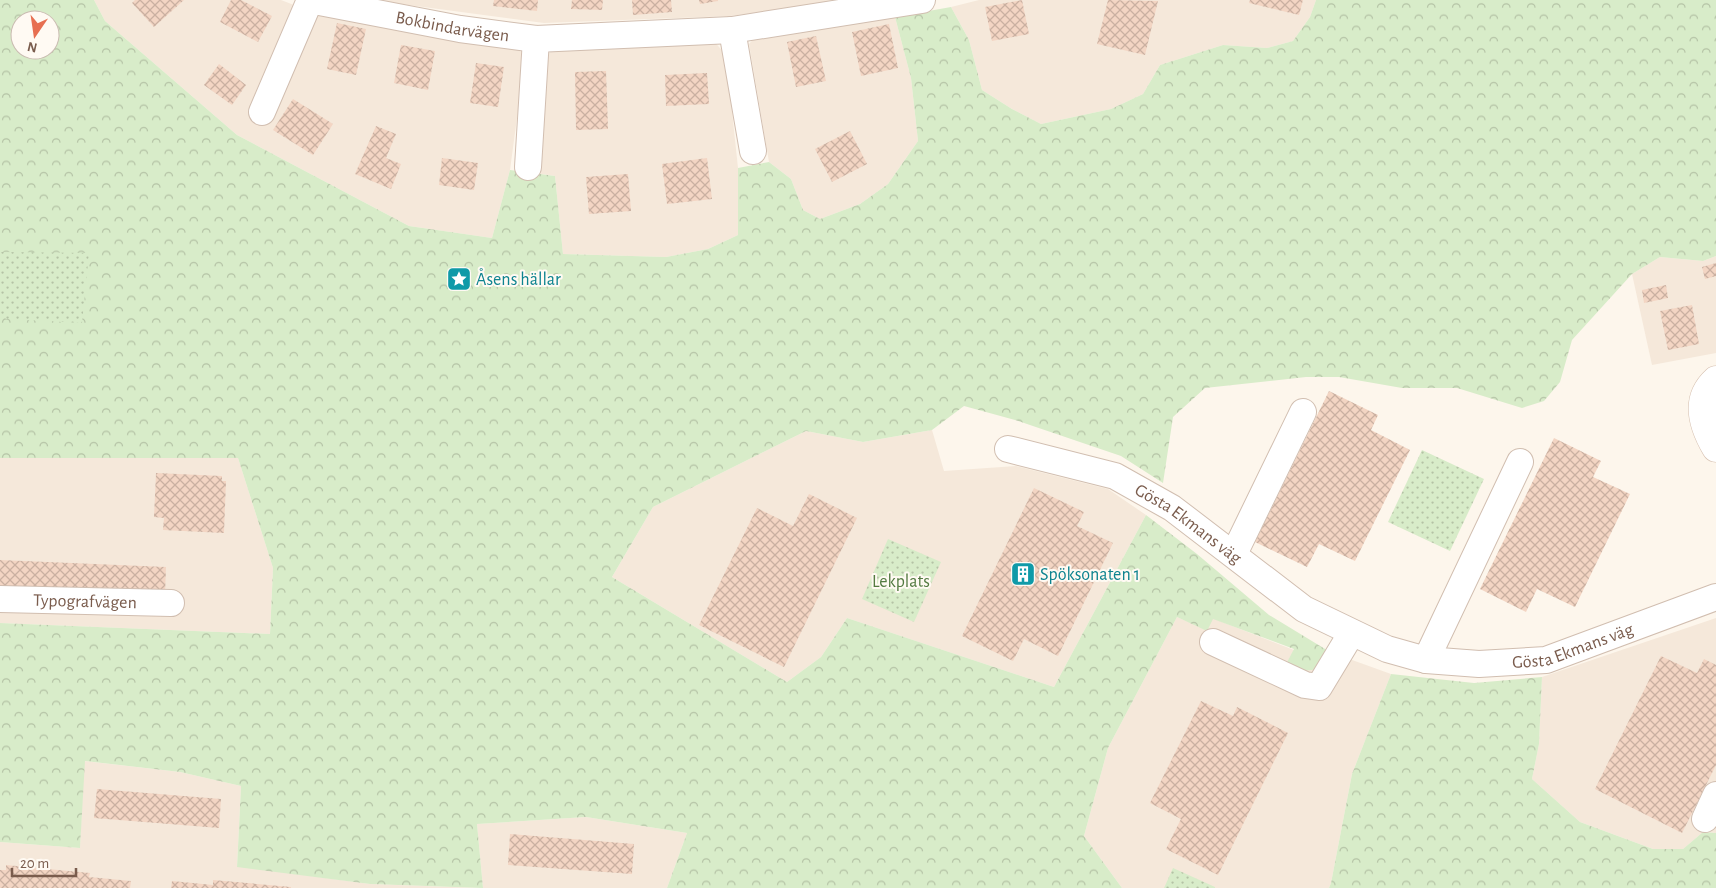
<svg xmlns="http://www.w3.org/2000/svg" width="1716" height="888" font-family="'Alegreya Sans',sans-serif">
<defs>
<pattern id="forest-crowns" width="20" height="18" patternUnits="userSpaceOnUse" patternTransform="scale(1.25)"><rect width="20" height="18" fill="#d8ecc9"/><path d="M2 6a3 3 0 1 1 6 0M12 15a3 3 0 1 1 6 0" fill="none" stroke="#b4c2a5"/></pattern>
<pattern id="park-dots" width="8" height="8" patternUnits="userSpaceOnUse" patternTransform="scale(1.25)"><rect width="8" height="8" fill="#d8ecc9"/><path d="M2 2h.1M6 6h.1" fill="none" stroke="#b4c2a5" stroke-width="1.8" stroke-linecap="round"/></pattern>
<pattern id="building-cross-hatch" width="8" height="8" patternUnits="userSpaceOnUse" patternTransform="scale(1.25)"><rect width="8" height="8" fill="#f3d5c3"/><path d="M0 0l8 8M0 8l8-8" fill="none" stroke="#cab0a1"/></pattern>
</defs>
<rect width="100%" height="100%" fill="#fdf6ec"/>
<g fill="#f5e8da">
<path d="M94,0H281L294,5L460,42L519,49L525,58L510,170L492,238L409,226L237,135L105,21Z"/>
<path d="M371,0H848L730,16L544,23Z"/>
<path d="M979,0H1316L1310,17L1293,41L1267,48L1223,45L1160,65L1143,94L1111,109L1041,124L1012,109L982,90L969,40L951,7Z"/>
<path d="M895,17L911,78L918,141L888,184L860,204L820,219L803,210L791,179L769,162L749,44L760,32Z"/>
<path d="M712,39L726,55L738,168V235L708,249L666,257L563,254L555,176L535,173L548,54L558,47Z"/>
<path d="M1716,256V353L1652,365L1632,274L1660,257L1703,261Z"/>
<path d="M932,430L944,471L1016,466L1108,489L1146,515L1054,687L847,618L821,657L787,682L612,577L653,507L806,431L863,442Z"/>
<path d="M0,458H238L273,568L270,634L0,623Z"/>
<path d="M1177,617L1207,630L1212,618L1294,650L1286,664L1330,652L1391,674L1352,774L1331,883L1329,888H1122L1084,836L1108,748Z"/>
<path d="M1716,618V833L1703,832L1683,849H1653L1580,822L1532,779L1539,744L1542,677Z"/>
<path d="M84,761L180,772L241,786L237,866L370,884L479,888H0V842L80,848Z"/>
<path d="M586,817L687,833L667,888H483L477,824Z"/>
</g>
<g fill="url(#forest-crowns)" fill-rule="evenodd">
<path d="M0,0H94L105,21L237,135L409,226L492,238L510,170L555,176L563,254L666,257L708,249L738,235V168L769,162L791,179L803,210L820,219L860,204L888,184L918,141L911,78L895,17L951,7L969,40L982,90L1012,109L1041,124L1111,109L1143,94L1160,65L1223,45L1267,48L1293,41L1310,17L1316,0H1716V256L1703,261L1660,257L1632,274L1572,340L1560,382L1544,401L1522,408L1457,388H1402L1339,377H1306L1205,388L1173,417L1163,483L1121,456L1015,420L964,406L932,430L863,442L806,431L653,507L612,577L787,682L821,657L847,618L1054,687L1146,515L1197,554L1269,615L1330,652L1321,669L1302,671L1286,664L1294,649L1213,619L1207,631L1177,617L1108,748L1084,836L1122,888H667L687,833L586,817L477,824L483,888L370,884L237,867L241,786L180,772L85,761L80,848L0,842V623L270,634L273,568L238,458H0ZM20,20H50V50H20Z"/>
<path d="M1391,674L1474,683L1542,677L1539,744L1532,779L1580,822L1653,849H1683L1703,832L1716,833V888H1329L1331,883L1352,774Z"/>
</g>
<g fill="url(#park-dots)">
<path d="M0,252L89,253L82,323L7,319L0,316Z"/>
<path d="M1422,450L1484,479L1450,551L1388,522Z"/>
<path d="M888,539L941,562L914,622L862,599Z"/>
<path d="M1173,868L1215,887V888H1164Z"/>
</g>
<g fill="url(#building-cross-hatch)">
<path d="M135,0H184L154,27L132,3Z"/>
<path d="M231,0H241L272,16L258,42L220,22Z"/>
<path d="M494,0H538L537,11L493,6Z"/>
<path d="M572,0H603L602,10L571,9Z"/>
<path d="M632,0H671L672,12L633,15Z"/>
<path d="M699,0H718V1L700,4Z"/>
<path d="M1022,0L1029,34L992,41L985,7Z"/>
<path d="M1108,0L1158,1L1145,55L1097,44Z"/>
<path d="M1250,0H1303L1299,15L1249,3Z"/>
<path d="M337,23L366,29L356,75L327,69Z"/>
<path d="M889,24L898,68L861,76L852,32Z"/>
<path d="M816,36L826,81L796,87L787,42Z"/>
<path d="M401,45L435,51L428,90L394,83Z"/>
<path d="M476,63L504,67L498,107L470,103Z"/>
<path d="M219,64L246,85L232,105L204,85Z"/>
<path d="M606,71L608,129L576,130L575,72Z"/>
<path d="M707,73L709,104L666,106L665,75Z"/>
<path d="M293,99L333,124L313,155L273,130Z"/>
<path d="M376,126L396,134L386,158L401,164L391,189L355,174Z"/>
<path d="M850,131L867,164L832,182L815,149Z"/>
<path d="M442,158L478,163L474,190L439,185Z"/>
<path d="M707,158L712,199L667,204L662,164Z"/>
<path d="M628,174L631,211L589,214L586,177Z"/>
<path d="M1716,263V276L1705,279L1702,267Z"/>
<path d="M1666,285L1668,298L1644,303L1642,290Z"/>
<path d="M1692,305L1699,344L1668,350L1660,311Z"/>
<path d="M1329,391L1378,415L1371,430L1410,450L1355,561L1319,544L1307,567L1255,542Z"/>
<path d="M1554,438L1601,461L1593,477L1630,494L1575,607L1537,589L1526,612L1480,589Z"/>
<path d="M156,473L222,476V481H226L224,533L163,530L164,518L154,517Z"/>
<path d="M1034,488L1084,512L1077,526L1113,543L1058,656L1024,639L1013,661L962,636Z"/>
<path d="M809,494L857,518L784,667L699,625L757,508L793,526Z"/>
<path d="M0,560L166,567L165,594L0,588Z"/>
<path d="M1661,656L1697,673L1704,659L1716,665V765L1682,833L1595,789Z"/>
<path d="M1201,701L1233,716L1237,707L1288,733L1218,875L1166,849L1181,819L1150,803Z"/>
<path d="M97,789L221,799L219,828L94,818Z"/>
<path d="M510,834L634,844L632,874L508,865Z"/>
<path d="M6,865L90,873L89,877L131,881L130,888H0V870H6Z"/>
<path d="M213,880L291,887V888H171L172,881L213,885Z"/>
</g>
<g fill="none" stroke-linecap="round" stroke-linejoin="round">
<defs>
<g id="street">
<path id="s1" d="M309,0L460,29L536,39L732,30L922,0"/>
<path d="M732,30L753,151"/>
<path d="M262,112L310,0"/>
<path d="M528,167L536,39"/>
<path id="s2" d="M1008,449L1115,476L1172,508L1304,609L1387,649L1426,660L1479,664L1546,660L1716,597"/>
<path d="M1234,554L1303,412"/>
<path id="s3" d="M0,599L171,603"/>
<path d="M1213,642L1305,685L1319,687L1351,634"/>
<path d="M1426,660L1520,462"/>
<path d="M1705,819L1716,795"/>
</g>
<path id="secondary" d="M1716,380C1694,400 1703,426 1716,448"/>
</defs>
<use href="#street" stroke="#d1beb0" stroke-width="28"/>
<use href="#secondary" stroke="#d6c0b0" stroke-width="29"/>
<use href="#street" stroke="#fff" stroke-width="26"/>
<use href="#secondary" stroke="#fff" stroke-width="28"/>
</g>
<defs>
<symbol id="sight-square" viewBox="-11 -11 22 22"><rect x="-9" y="-9" width="18" height="18" rx="4" fill="#0f9aa8" stroke="#fffaf3"/><path d="M0-6L1.8-2.2L6-1.7L2.9 1.2L3.7 5.4L0 3.3L-3.7 5.4L-2.9 1.2L-6-1.7L-1.8-2.2Z" fill="#fff"/></symbol>
<symbol id="building-square" viewBox="-11 -11 22 22"><rect x="-9" y="-9" width="18" height="18" rx="4" fill="#0f9aa8" stroke="#fffaf3"/><path d="M-4-6H4V6H1V3H-1V6H-4ZM-2.5-4.3h1.7v1.8h-1.7ZM.8-4.3h1.7v1.8H.8ZM-2.5-1h1.7V.8h-1.7ZM.8-1h1.7V.8H.8Z" fill="#fff"/></symbol>
</defs>
<g fill-rule="evenodd">
<use href="#sight-square" x="445" y="265" width="28" height="28"/>
<use href="#building-square" x="1009" y="560" width="28" height="28"/>
</g>
<g text-anchor="middle" stroke-width="4" stroke-linejoin="round" paint-order="stroke">
<g font-size="18" fill="#7a5c4d" stroke="#fffaf3">
<text dy="6" stroke="none"><textPath href="#s1" startOffset="146">Bokbindarvägen</textPath></text>
<text dy="6" stroke="none"><textPath href="#s2" startOffset="198">Gösta Ekmans väg</textPath></text>
<text dy="6" stroke="none"><textPath href="#s3" startOffset="85">Typografvägen</textPath></text>
<text dy="6" stroke="none"><textPath href="#s2" startOffset="624">Gösta Ekmans väg</textPath></text>
</g>
<g font-size="18" fill="#0d838f" stroke="#fffaf3" text-anchor="start">
<text x="476" y="285">Åsens hällar</text>
<text x="1040" y="580">Spöksonaten 1</text>
</g>
<g font-size="18" fill="#537a41" stroke="#fffaf3">
<text x="901" y="587">Lekplats</text>
</g>
</g>
<g transform="translate(35 35) rotate(193)"><circle r="24" fill="#fffaf3" stroke="#cabbb1"/>
<path d="M0-4L9 19L0 12L-9 19Z" fill="#e76f51"/>
<text y="-8" font-size="14" font-weight="bold" text-anchor="middle" fill="#7a5c4d">N</text>
</g>
<path d="M12 868v8h64v-8" fill="none" stroke="#7a5c4d" stroke-width="2.5"/>
<text x="20" y="868" font-size="15" fill="#7a5c4d" stroke="#fffaf3" stroke-width="4" paint-order="stroke">20 m</text>
</svg>
